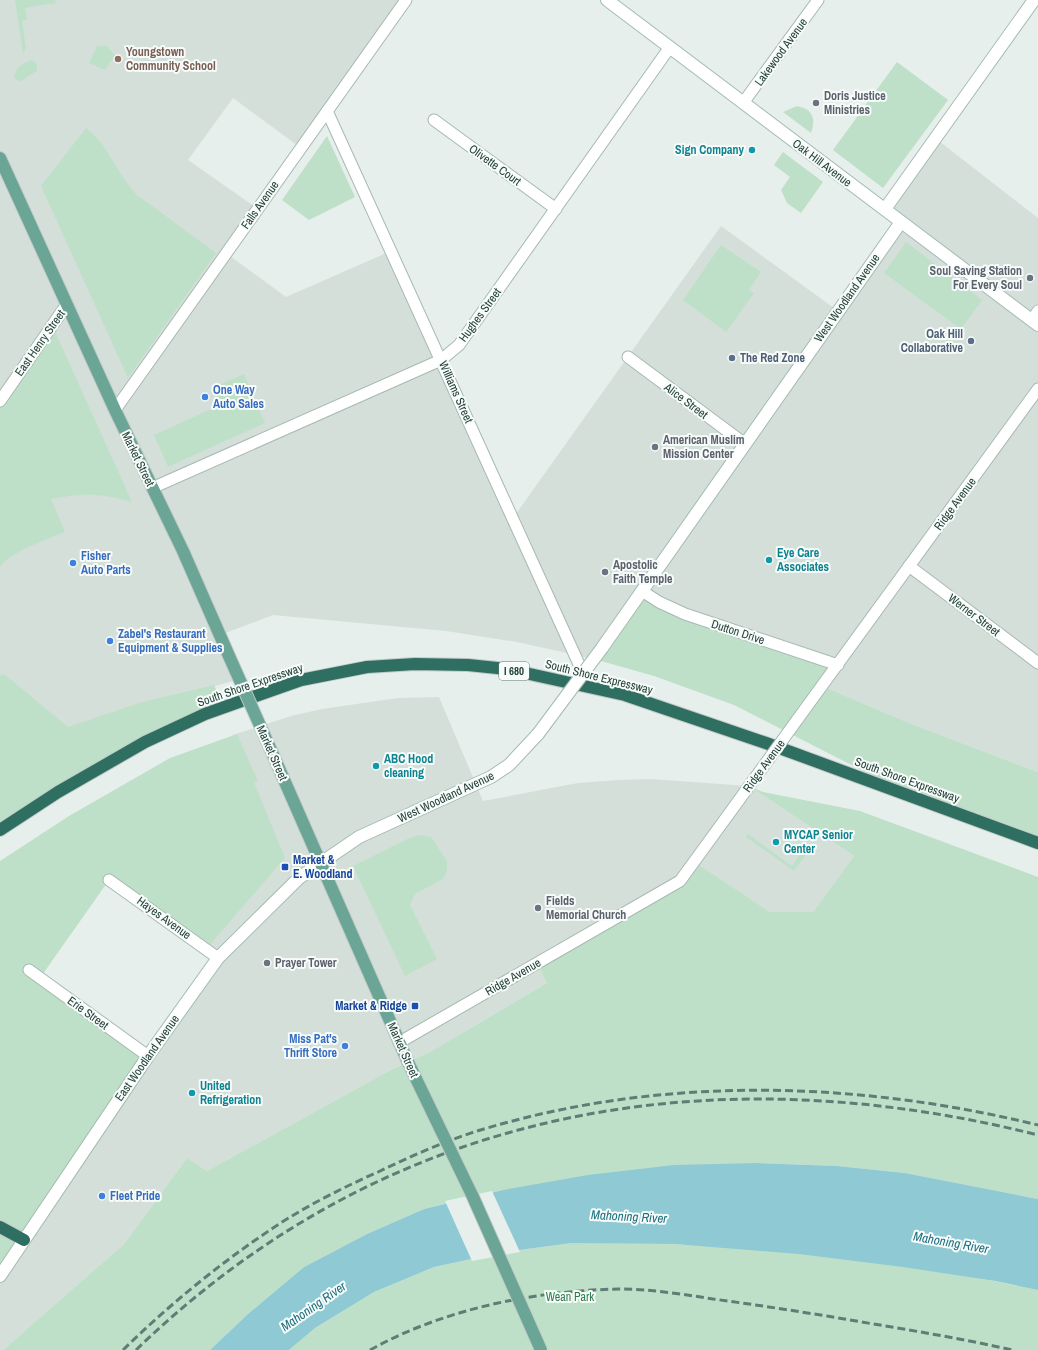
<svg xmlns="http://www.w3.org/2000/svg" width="1038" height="1350" font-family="'Archivo Narrow',sans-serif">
<rect width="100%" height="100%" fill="#e6efeb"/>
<g fill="#d4dfda">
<path d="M0,0H406L301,148L233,98L188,160L258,209L226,253L286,297L391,251L513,518L721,226L838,311L901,222L885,209L935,138L1038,218V772L914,725L822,686L594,659L517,642L446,631L273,615L220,635L240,679L46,734L0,728Z"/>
<path d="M439,697L483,801L578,783L619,780L651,779L749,786L854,856L813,912H770L694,863L680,881L537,964L547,983L430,1052L387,1072L207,1171L187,1158L124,1244L3,1350H0V1276L217,958L163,918L233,735L291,716L322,709L398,698Z"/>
</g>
<g fill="#bfe0c8">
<path d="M15,0H55L56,3L25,8L27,20L22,21L26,49L23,53Z"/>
<path d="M97,46H107L115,56L105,70L89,63Z"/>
<path d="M32,60L37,64V71L19,82L14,77C17,66 21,64 32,60Z"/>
<path d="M897,62L948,100L883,188L833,150Z"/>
<path d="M797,106C813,109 816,119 811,133L783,112Z"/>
<path d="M86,128C109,146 117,174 137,195L216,253L128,378L41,186Z"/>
<path d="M327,136L355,197L309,220L282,200Z"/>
<path d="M783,152L823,182L801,213L787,203L781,190L790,177L774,165Z"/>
<path d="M906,242L982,300L961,329L884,273Z"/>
<path d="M721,245L761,272L749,290L754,293L726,332L683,300Z"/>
<path d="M52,325L132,502C98,493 85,493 51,499L65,532C46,540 12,551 0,567V401Z"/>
<path d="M244,374L265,423L168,467L154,435L220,405L212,388Z"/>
<path d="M642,591L659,602L838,665L822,686L914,725L1038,772V843L916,798L734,705L654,676L594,659Z"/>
<path d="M4,674L68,727L142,702L214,685L224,706L205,714L0,830V676Z"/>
<path d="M237,734L258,781L254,782L285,858L206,949L109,880L40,978L148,1056L0,1276V861L69,816L170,758Z"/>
<path d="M749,786L763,792L860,811L1038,877V1199L905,1173L837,1166L758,1163L503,1190L424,1209L367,1234L304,1267L248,1314L210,1350H3L124,1244L187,1158L207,1171L387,1072L430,1052L547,983L537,964L680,881L694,862L770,912H813L854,856Z"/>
<path d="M748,834L792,866L804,849L808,852L794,871L746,837Z"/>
<path d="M419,835L431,837L447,861V871L443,879L415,894L410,905L437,959L405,976L353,866L405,840Z"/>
<path d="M572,1243C607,1243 641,1243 675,1244C797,1250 919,1265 1038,1290V1350H289L315,1328L374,1292L434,1267L504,1252Z"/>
</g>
<path fill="#8ec9d4" d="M758,1163L837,1166L905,1173L1038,1199V1290L995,1281L903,1267L799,1254L675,1244L572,1243L504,1252L434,1267L374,1292L315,1328L289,1350H210L248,1314L304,1267L367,1234L424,1209L503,1190L588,1175L674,1165Z"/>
<path fill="#e6efeb" d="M492,1191L520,1252L472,1261L445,1201Z"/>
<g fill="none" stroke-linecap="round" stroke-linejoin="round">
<defs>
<g id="street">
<path d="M743,103L818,0"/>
<path d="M327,111L583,673"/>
<path d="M434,120L556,209"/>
<path d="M1032,320L1038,311"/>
<path d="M628,357L745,444"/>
<path d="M0,401L67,304"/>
<path d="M115,410L406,0"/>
<path d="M152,488L441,360L459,345L670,47"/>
<path d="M909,566L1038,663"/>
<path d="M642,591L659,602L685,614L838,665"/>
<path d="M797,720L1038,389"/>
<path d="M109,880L218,958"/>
<path d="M29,970L148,1056"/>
<path d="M400,1042L680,881L739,800"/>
</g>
<g id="secondary">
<path d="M607,0L1038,325"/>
<path d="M885,209L1034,0"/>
<path d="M602,648L901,222"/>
<path d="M0,1276L148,1056L218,958L299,878L359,837L491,777L509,765L538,734"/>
</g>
<g id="primary">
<path d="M0,158L115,410L183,551L229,656"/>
<path d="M274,757L408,1062"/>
</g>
<g id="highway">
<path d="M0,830L58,792L145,742L205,714L301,680L367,667L415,664L468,665L507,669L625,695L766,743L1038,843"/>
<path d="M0,1227L24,1240"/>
</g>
</defs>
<use href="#street" stroke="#a8b8b2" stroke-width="13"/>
<use href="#secondary" stroke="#a4bbb3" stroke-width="14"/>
<use href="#primary" stroke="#c2cac8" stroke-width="14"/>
<use href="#highway" stroke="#c2cac8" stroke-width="14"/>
<use href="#street" stroke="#fff" stroke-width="11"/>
<use href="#secondary" stroke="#fff" stroke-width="12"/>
<use href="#primary" stroke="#6aa596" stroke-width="12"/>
<use href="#highway" stroke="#2f6f62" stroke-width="12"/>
<g stroke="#5f7d75" stroke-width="3" stroke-dasharray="8 4" stroke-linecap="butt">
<path d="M123,1350C169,1305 219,1264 273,1228C306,1206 342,1188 378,1172C409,1157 441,1143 474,1132C657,1075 853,1080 1038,1125"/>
<path d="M136,1350C386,1108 707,1052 1038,1135"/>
<path d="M370,1350C444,1309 533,1291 618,1289C649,1289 682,1294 713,1299C751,1304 789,1310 827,1316C889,1327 951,1336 1012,1350"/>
</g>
<defs>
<path id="street-bridge" d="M739,800L797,720"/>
<path id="secondary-bridge" d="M538,734L602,648"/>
<g id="primary-bridge">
<path d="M229,656L274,757"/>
<path d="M408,1062L473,1197L541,1350"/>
</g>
</defs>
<use href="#street-bridge" stroke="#a8b8b2" stroke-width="13" stroke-linecap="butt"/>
<use href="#secondary-bridge" stroke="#a4bbb3" stroke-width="14" stroke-linecap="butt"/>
<use href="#primary-bridge" stroke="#c2cac8" stroke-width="14" stroke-linecap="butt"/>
<use href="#street-bridge" stroke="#fff" stroke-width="11"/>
<use href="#secondary-bridge" stroke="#fff" stroke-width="12"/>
<use href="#primary-bridge" stroke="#6aa596" stroke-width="12"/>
</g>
<circle fill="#8d6e63" stroke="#f7fbf9" stroke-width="1.5" cx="118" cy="59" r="4"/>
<g fill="#6b7280" stroke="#f7fbf9" stroke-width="1.5">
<circle cx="816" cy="103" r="4"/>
<circle cx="1030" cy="278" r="4"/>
<circle cx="655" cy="447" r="4"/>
<circle cx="605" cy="572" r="4"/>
<circle cx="538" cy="908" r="4"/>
<circle cx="267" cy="963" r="4"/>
</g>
<g fill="#0f9aa8" stroke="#f7fbf9" stroke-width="1.5">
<circle cx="752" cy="150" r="4"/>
<circle cx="769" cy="560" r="4"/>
<circle cx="376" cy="766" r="4"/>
<circle cx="776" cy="842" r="4"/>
<circle cx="192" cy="1093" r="4"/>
</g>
<g fill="#5c6f8a" stroke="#f7fbf9" stroke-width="1.5">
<circle cx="971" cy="341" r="4"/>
<circle cx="732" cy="358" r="4"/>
</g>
<g fill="#3f7fe0" stroke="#f7fbf9" stroke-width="1.5">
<circle cx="205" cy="397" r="4"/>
<circle cx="73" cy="563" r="4"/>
<circle cx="110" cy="641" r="4"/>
<circle cx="345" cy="1046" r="4"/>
<circle cx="102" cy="1196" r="4"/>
</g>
<g fill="#1a4fb4" stroke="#f7fbf9" stroke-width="1.5">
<rect x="281" y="863" width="8" height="8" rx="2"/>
<rect x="411" y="1002" width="8" height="8" rx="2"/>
</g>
<g text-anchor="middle" stroke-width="4" stroke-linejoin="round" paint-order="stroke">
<rect fill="#f7fbf9" stroke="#637a73" stroke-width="1" x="499" y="662" width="30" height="18" rx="3"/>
<g font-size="11" font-weight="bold" fill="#24423a">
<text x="514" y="675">I 680</text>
</g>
<g font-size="12" font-weight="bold" fill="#785e54" stroke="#f7fbf9" text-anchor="start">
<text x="126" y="56">Youngstown<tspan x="126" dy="14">Community School</tspan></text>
</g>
<g font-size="12" fill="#24423a" stroke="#f7fbf9">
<text transform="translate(781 52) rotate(-54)" y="4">Lakewood Avenue</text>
<text transform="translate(822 163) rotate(37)" y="4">Oak Hill Avenue</text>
<text transform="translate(495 165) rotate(36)" y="4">Olivette Court</text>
<text transform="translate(260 205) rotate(-55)" y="4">Falls Avenue</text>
<text transform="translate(847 298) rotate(-55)" y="4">West Woodland Avenue</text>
<text transform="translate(480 315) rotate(-54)" y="4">Hughes Street</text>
<text transform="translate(40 343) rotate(-55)" y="4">East Henry Street</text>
<text transform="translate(456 392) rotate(66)" y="4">Williams Street</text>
<text transform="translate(686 401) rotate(37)" y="4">Alice Street</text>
<text transform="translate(138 459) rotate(64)" y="4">Market Street</text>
<text transform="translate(955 504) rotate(-54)" y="4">Ridge Avenue</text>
<text transform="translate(974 615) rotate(37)" y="4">Werner Street</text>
<text transform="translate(738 632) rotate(18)" y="4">Dutton Drive</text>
<text transform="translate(599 677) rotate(14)" y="4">South Shore Expressway</text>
<text transform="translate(250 685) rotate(-19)" y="4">South Shore Expressway</text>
<text transform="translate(272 753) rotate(66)" y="4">Market Street</text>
<text transform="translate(764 766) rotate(-54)" y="4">Ridge Avenue</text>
<text transform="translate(907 780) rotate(20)" y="4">South Shore Expressway</text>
<text transform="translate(446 797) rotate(-25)" y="4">West Woodland Avenue</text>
<text transform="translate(164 918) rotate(36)" y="4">Hayes Avenue</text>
<text transform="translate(513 977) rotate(-30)" y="4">Ridge Avenue</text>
<text transform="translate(88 1013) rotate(36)" y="4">Erie Street</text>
<text transform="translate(403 1050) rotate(66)" y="4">Market Street</text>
<text transform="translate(147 1058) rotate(-55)" y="4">East Woodland Avenue</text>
</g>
<g font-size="12" font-weight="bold" fill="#5b616d" stroke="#f7fbf9" text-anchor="start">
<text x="824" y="100">Doris Justice<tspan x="824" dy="14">Ministries</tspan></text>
<text x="1022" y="275" text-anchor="end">Soul Saving Station<tspan x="1022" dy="14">For Every Soul</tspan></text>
<text x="663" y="444">American Muslim<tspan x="663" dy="14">Mission Center</tspan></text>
<text x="613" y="569">Apostolic<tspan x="613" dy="14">Faith Temple</tspan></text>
<text x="546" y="905">Fields<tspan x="546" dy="14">Memorial Church</tspan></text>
<text x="275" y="967">Prayer Tower</text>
</g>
<g font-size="12" font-weight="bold" fill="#0d838f" stroke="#f7fbf9" text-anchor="start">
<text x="744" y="154" text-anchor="end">Sign Company</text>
<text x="777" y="557">Eye Care<tspan x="777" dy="14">Associates</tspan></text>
<text x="384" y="763">ABC Hood<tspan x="384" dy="14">cleaning</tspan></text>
<text x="784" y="839">MYCAP Senior<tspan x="784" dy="14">Center</tspan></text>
<text x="200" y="1090">United<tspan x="200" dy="14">Refrigeration</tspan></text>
</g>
<g font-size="12" font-weight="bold" fill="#4e5e75" stroke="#f7fbf9" text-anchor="end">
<text x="963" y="338">Oak Hill<tspan x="963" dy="14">Collaborative</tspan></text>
<text x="740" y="362" text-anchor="start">The Red Zone</text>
</g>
<g font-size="12" font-weight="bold" fill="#366cbe" stroke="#f7fbf9" text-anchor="start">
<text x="213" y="394">One Way<tspan x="213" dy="14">Auto Sales</tspan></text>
<text x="81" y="560">Fisher<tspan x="81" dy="14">Auto Parts</tspan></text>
<text x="118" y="638">Zabel's Restaurant<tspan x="118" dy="14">Equipment &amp; Supplies</tspan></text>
<text x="337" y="1043" text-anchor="end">Miss Pat's<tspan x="337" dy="14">Thrift Store</tspan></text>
<text x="110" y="1200">Fleet Pride</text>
</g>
<g font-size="12" font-weight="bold" fill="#164399" stroke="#f7fbf9" text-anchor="start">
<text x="293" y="864">Market &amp;<tspan x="293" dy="14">E. Woodland</tspan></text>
<text x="407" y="1010" text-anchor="end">Market &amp; Ridge</text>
</g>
<g font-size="12" fill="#2d7a4b" stroke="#f7fbf9">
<text x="570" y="1301">Wean Park</text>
</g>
<g font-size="13" font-style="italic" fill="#1c6f80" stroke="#f7fbf9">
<text transform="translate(629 1216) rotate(3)" y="5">Mahoning River</text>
<text transform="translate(951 1242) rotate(10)" y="5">Mahoning River</text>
<text transform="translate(313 1306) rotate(-35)" y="5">Mahoning River</text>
</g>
</g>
</svg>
